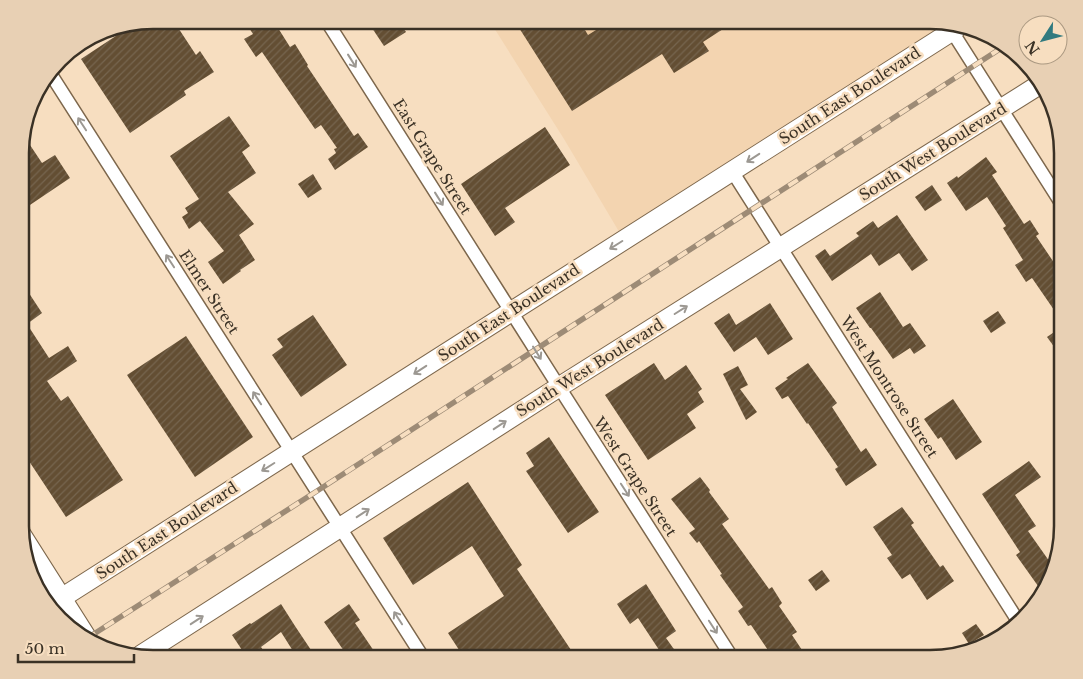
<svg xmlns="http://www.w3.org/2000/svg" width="1083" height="679" font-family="'Libre Baskerville',serif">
<defs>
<pattern id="building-hatch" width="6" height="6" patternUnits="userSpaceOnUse" patternTransform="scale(1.25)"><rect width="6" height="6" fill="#634e33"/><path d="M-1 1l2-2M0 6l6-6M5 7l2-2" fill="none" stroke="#76654f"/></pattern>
</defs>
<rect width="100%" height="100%" fill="#f7dec0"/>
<path fill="#f3d4b0" d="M489,20H930L948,25L624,240L564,139Z"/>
<path fill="#edc99e" d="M579,20H612L588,35Z"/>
<g fill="url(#building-hatch)">
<path d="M153,20H173L196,55L200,51L214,72L184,91L186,95L130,133L81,59L134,24Z"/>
<path d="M244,20H273L290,47L295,44L308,65L307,66L354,136L358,133L368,147L335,170L328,159L336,153L334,149L337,148L321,125L315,129L262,52L256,57L244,39L253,34Z"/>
<path d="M383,20H398L406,32L384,46L372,28Z"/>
<path d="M514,20H579L588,35L612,20H737L703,42L709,51L674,73L662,54L572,111Z"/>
<path d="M229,116L250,146L242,152L256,173L228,192L254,224L239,235L255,260L240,270L241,271L223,284L208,262L224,251L200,221L189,229L182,217L188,213L185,208L199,199L170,156Z"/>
<path d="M545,127L570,165L505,208L515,222L495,236L461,184Z"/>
<path d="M22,133L42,163L55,155L70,178L21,211Z"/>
<path d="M986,157L997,172L992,175L1024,224L1030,220L1039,234L1036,236L1063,276V323L1032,278L1026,282L1015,265L1023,260L1003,228L1006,226L987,197L966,211L947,183L957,176L958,178Z"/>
<path d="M313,174L322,189L308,198L298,184Z"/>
<path d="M932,185L942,200L925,211L915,197Z"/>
<path d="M897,215L928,260L912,271L899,253L879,266L871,254L832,281L815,256L825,249L830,256L859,236L856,233L873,221L878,228Z"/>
<path d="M21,281L42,313L27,324L49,358L68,346L77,361L47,381L61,401L68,396L123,480L66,517L21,449V410L26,407L21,399Z"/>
<path d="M880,292L903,327L910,323L926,346L914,354L910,348L893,359L871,328H870L856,308Z"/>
<path d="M770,303L793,339L768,355L756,337L734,352L714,323L729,313L736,325Z"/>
<path d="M998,311L1006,323L991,333L983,321Z"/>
<path d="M313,315L347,365L301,397L272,355L283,347L277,339Z"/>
<path d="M1063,326V343L1055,348L1047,337Z"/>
<path d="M186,336L253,437L195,477L127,375Z"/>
<path d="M654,363L665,380L686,365L702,389L698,392L704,402L687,414L696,428L648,460L605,395Z"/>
<path d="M808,363L837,403L832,407L861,452L866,448L877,465L846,486L835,469L838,467L808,423L807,424L788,396L782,399L775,388L788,379L786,378Z"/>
<path d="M738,366L748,385L740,389L757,412L746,420L723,374Z"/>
<path d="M953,399L982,442L956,460L941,437L938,439L924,419Z"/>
<path d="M549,437L599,512L568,533L526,471L534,466L526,453Z"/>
<path d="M1029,461L1041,477L1015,495L1036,526L1028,531L1052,565L1043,593L1016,555L1020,552L982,494Z"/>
<path d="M700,477L710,490L709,492L729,519L722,524L769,589L772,587L782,603L779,606L797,632L792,635L808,659H774L751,625L748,626L738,611L743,607L720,575L722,574L699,541L697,543L689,533L695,529L671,499Z"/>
<path d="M468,482L522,565L517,569L577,659H465L448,633L504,596L472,546L413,585L383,538Z"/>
<path d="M902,507L914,523L911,525L940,567L943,565L954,581L927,600L910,574L902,579L887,558L892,555L873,527Z"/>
<path d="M822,570L830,581L816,591L808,580Z"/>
<path d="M646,584L676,631L666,638L681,659H665L638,618L630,624L617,604Z"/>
<path d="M281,604L295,626L317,659H298L281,632L261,647L269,659H248L232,635L250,623L251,624Z"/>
<path d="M349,604L360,620L355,623L376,654L368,659H332L344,651L324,622Z"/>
<path d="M976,624L984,635L969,644L962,633Z"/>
</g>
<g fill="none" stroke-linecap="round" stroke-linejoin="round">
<defs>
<g id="street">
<path d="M326,20L559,387L733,659"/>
<path d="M948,25L1063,206"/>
<path d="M50,73L424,659"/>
<path d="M732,171L1018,621"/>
</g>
<g id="secondary">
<path d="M49,606L957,28"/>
<path d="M141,655L559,387L1042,83"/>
</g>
<path id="primary" d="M21,535L87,639"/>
</defs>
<use href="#street" stroke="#7d674c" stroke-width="15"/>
<use href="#secondary" stroke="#7d674c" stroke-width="21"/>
<use href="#primary" stroke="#7d674c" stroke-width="22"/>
<use href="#street" stroke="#fff" stroke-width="12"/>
<use href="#secondary" stroke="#fff" stroke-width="19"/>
<use href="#primary" stroke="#fff" stroke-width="20"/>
<defs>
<path id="rail" d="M86,639L317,491L1006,45"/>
</defs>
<use href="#rail" stroke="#9d8b76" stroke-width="5.5"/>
<use href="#rail" stroke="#f7dec0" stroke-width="4" stroke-dasharray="11" stroke-linecap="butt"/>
</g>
<defs><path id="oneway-shaft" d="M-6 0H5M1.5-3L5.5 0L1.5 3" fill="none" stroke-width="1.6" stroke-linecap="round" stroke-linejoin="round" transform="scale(1.25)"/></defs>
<g stroke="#9c9892">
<use href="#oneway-shaft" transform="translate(352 61) rotate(58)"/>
<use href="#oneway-shaft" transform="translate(82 124) rotate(-123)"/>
<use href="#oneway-shaft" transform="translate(753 158) rotate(147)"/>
<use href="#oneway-shaft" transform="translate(439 199) rotate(58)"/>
<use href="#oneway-shaft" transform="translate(616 245) rotate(148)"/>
<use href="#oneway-shaft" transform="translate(170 261) rotate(-123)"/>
<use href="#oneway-shaft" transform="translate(681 310) rotate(-32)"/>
<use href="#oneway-shaft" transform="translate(537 353) rotate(58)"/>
<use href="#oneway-shaft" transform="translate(420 370) rotate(147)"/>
<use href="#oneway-shaft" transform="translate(257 398) rotate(-123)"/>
<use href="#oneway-shaft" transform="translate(500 425) rotate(-33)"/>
<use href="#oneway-shaft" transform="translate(268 467) rotate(148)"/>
<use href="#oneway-shaft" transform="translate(625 490) rotate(57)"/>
<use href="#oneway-shaft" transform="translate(363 513) rotate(-33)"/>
<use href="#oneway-shaft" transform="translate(398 618) rotate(-123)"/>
<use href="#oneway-shaft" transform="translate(197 620) rotate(-33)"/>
<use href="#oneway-shaft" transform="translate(713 627) rotate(57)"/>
</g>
<g text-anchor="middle" stroke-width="5" stroke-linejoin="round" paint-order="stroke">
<g font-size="15" fill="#3a3125" stroke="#f7dec0">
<text transform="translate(850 96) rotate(-33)" y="5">South East Boulevard</text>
<text transform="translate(933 152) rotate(-32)" y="5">South West Boulevard</text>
<text transform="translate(432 157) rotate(58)" y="5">East Grape Street</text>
<text transform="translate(209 292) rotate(57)" y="5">Elmer Street</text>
<text transform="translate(509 313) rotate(-33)" y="5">South East Boulevard</text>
<text transform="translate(590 368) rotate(-32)" y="5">South West Boulevard</text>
<text transform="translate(889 387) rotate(57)" y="5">West Montrose Street</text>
<text transform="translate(635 477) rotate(57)" y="5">West Grape Street</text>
<text transform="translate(167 531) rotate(-33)" y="5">South East Boulevard</text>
</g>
</g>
<path d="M0 0H1083V679H0ZM153 29H930A124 124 0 0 1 1054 153V526A124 124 0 0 1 930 650H153A124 124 0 0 1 29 526V153A124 124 0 0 1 153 29Z" fill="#e8d0b4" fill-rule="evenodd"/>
<path fill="none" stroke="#3a3125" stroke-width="2.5" d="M153 29H930A124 124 0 0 1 1054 153V526A124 124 0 0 1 930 650H153A124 124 0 0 1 29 526V153A124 124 0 0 1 153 29Z"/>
<g transform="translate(1043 40) rotate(234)"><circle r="24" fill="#f7dec0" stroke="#ab9982"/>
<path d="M0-4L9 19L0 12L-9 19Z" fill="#317a7f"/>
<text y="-8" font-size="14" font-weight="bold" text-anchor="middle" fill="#3a3125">N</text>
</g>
<path d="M18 654v8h116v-8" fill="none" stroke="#3a3125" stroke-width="2.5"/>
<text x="25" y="654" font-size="15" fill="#3a3125" stroke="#f7dec0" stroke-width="4" paint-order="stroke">50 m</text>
</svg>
